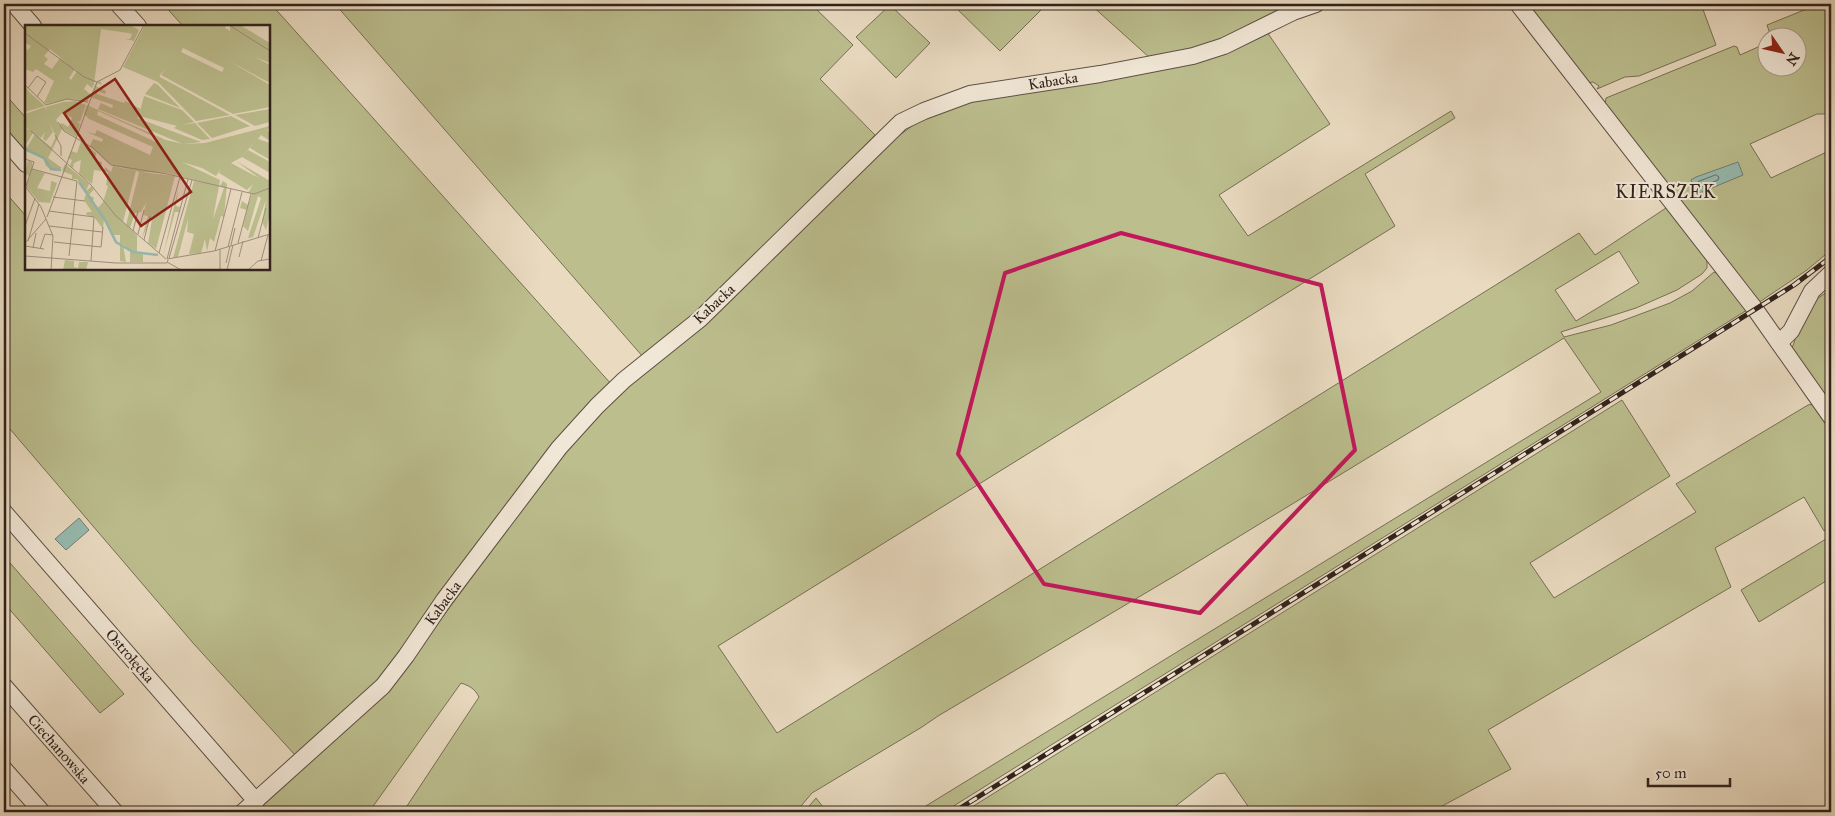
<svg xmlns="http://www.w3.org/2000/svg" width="1835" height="816" font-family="'IM FELL Great Primer',serif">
<rect width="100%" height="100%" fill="#e9dac0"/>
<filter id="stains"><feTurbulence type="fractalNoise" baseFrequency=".004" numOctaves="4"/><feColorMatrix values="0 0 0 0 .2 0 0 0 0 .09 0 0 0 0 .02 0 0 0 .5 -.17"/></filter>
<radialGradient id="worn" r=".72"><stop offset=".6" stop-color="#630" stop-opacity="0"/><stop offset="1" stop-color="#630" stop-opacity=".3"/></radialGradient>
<g fill="#bcbe8e" stroke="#767055" fill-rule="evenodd">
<path d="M163,4H271L612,385L377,683L295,755L193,643L4,422V191L26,216V269H269V26H183Z"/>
<path d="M335,4H811L853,45L820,79L875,135L743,271L644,358Z"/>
<path d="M952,4H1047L1000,51Z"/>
<path d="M1090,4H1297L1221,41L1191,50L1150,58Z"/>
<path d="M1524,4H1672L1673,8L1683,4H1701L1716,45L1639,76L1625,77L1597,89L1599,86L1593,82L1587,83Z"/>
<path d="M1819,4H1831V115L1829,114H1817L1750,144L1771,178L1831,150V250L1807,270L1758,303L1605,104L1606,98L1734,46L1737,47L1740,55L1767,43L1768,68H1798V38L1771,37L1767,25Z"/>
<path d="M890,5L930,43L896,78L856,37Z"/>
<path d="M1267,32L1330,124L1219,195L1248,236L1451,111L1455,118L1365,174L1395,226L718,646L777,733L1579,233L1595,255L1669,206L1707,260V268L1702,274L1677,290L1636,308L1561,332L1564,337L1611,325L1670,303L1692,291L1714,272L1720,275L1747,310L944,812H916L1601,392L1564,338L1176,575L938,716L922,727L812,793L796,812H403L479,697C475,689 470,686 461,683L369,812H253L425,641L564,452L614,396L708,323L897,137L930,113L966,101ZM1619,251L1639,283L1576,321L1555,290Z"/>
<path d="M4,93L26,118V159L4,134Z"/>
<path d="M1831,289V407L1791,351L1807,306Z"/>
<path d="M1622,400L1670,476L1530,563L1554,598L1696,512L1676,484L1808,405L1814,404L1831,430V527L1824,531L1804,497L1715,548L1731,587L1488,730L1511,769L1431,812H1252L1225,773L1217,774L1168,812H964Z"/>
<path d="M1831,536V578L1759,622L1741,590Z"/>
<path d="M4,556L124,694L100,713L4,603Z"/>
<path d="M816,798L827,812H804Z"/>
</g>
<g fill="#97bbb0" stroke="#6e7e75">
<path d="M1738,162L1743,175L1695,195L1691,180L1696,177Z"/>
<path d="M79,518L89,530L66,550L55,539Z"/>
</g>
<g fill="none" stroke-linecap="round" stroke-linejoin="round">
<path stroke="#646e66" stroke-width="1" d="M1716,175L1719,177L1718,180L1701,187L1698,186V182Z"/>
<defs>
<g id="minor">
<path d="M14,4L33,26"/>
<path d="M118,4L138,26"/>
<path d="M1518,4L1755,309L1831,417"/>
<path d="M4,139L26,164"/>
<path d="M1779,343L1791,331L1812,291L1831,273"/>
<path d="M4,512L256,801"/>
<path d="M4,686L115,812"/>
<path d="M4,769L42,812"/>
<path d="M243,812L383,686L406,656L444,600L559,448L597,406L624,380L700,319L901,122L924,111L970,94L1100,74L1193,56L1224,46L1293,12L1316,4"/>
</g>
</defs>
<use href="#minor" stroke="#5e5045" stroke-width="18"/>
<use href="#minor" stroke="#f1e7d6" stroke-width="16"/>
<defs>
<path id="rail" d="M954,812L1794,285L1831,257"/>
</defs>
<use href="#rail" stroke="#30221c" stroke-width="5"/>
<use href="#rail" stroke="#f1e7d6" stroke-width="3" stroke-dasharray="9" stroke-linecap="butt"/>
</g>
<path fill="none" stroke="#c2185b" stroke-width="4" stroke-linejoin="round" d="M1121,233L1321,285L1355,450L1200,613L1044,584L958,454L1005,273Z"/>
<g text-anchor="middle" stroke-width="4" stroke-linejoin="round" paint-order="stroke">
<g font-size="15" fill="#30221c" stroke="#f1e7d6">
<text transform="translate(1053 81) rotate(-9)" y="5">Kabacka</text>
<text transform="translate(714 304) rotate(-43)" y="5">Kabacka</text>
<text transform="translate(443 603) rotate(-54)" y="5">Kabacka</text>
<text transform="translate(130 656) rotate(49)" y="5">Ostrołęcka</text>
<text transform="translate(59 749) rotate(49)" y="5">Ciechanowska</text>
</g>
<g font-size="18" letter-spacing="1" fill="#30221c" stroke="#f1e7d6">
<text x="1666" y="198">KIERSZEK</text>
</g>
</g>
<g transform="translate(25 25)">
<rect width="245" height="245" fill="#e9dac0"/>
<path d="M0,0H105L114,5L109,16L100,14H105L107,9L103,8L76,4L69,59L67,63L62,59L59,64L65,69L63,76L44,74L22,79L19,78L29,56L11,44L8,47L0,44V23L3,25L6,21L0,18ZM25,24L52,46L46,55L44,53L50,44L35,33L27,44L19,39L23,34L19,31ZM120,0H201L200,3L205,6V0H215L245,18V38L230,32L245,40V58L204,36L245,60V82L208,89L136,50L141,43L135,50V52L205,90L171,96L133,57L98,42ZM158,23L199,43L197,47L156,27ZM75,56L77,60L72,58L71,61L81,66L80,69L73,66L72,69L99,78L100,76L116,84L115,87L119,71L157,85L169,97L157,100L170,98L185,114L177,115L149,103L152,101L114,91L112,93L176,117L159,119L180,118L245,101L242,106L245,105V116L236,110L233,114L245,118V135L225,123L231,116L217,131L223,125L245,137V148L217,132L206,138L234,153L211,136L245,156V189L241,205L237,197L241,175L228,212L223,213L236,173L233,171L223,206L218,201L222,185L215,183L217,176L223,180L227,169L223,168L228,159L222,165L194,148L196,144L191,151L177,143L157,137L195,155L188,194L199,163L195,161L198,156L202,159L199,192L196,191L189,217L185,213L182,226L180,214L176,228L164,229L169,209L162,207L163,194L153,232L148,233L169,156L182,158L142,148L116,147L150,151L131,224L123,218L128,189L117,213L123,191L118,190L121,178L116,187L110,188L105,203L101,200L114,147L84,139L65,121L68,114L77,117L78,114L62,107L70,109L72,105L125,130L128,122L64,94L59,89L62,80L141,115L158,119L73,84L76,78L87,83L88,80L65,72L70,60L71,58ZM73,86L132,113L131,117L72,90ZM129,58L133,60L155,83L120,69ZM0,61L4,67L20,81L0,87ZM50,76L61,80L55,97L52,96L55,99L51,112L37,104L28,123L23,133L37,143L30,146L21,141L18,133L1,124L10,109L26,122L31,111L24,98L28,107L21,116L18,114L20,107L16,113L8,108L0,121V103L5,105L0,102V89L20,82L22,86L21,82L38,77ZM38,87L47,93L43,102L37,98L34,100L31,95ZM245,84V97L230,101L210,90ZM206,91L225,101L187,113L172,98ZM56,116L71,128L70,136L77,137L76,146L69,145L67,159L54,149L56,135L49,138L48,143L45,141L47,135L43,133L46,126L52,128ZM3,135L7,137L8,145L20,148L12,163L25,166L26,156L32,158L25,178L14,177L1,161L5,151L0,149ZM40,139L64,159L61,166L67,161L69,164L64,170L69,173L67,177L72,184L78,177L83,161L81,160L83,147L79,146L80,142L86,147L88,141L111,146L98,197L112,210V227H118V237H105V225L98,219L101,237L95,236V210H88L79,192L78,204L69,192L61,190L62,187H67L59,175L61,169L52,154H47V150L37,146ZM153,164L151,181L155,182L154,187H150L138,231ZM40,235L49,236V242L53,243L54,237H63L61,245H38Z" fill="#bcbe8e" fill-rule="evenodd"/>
<path fill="none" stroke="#97bbb0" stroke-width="2.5" d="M0,124L19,133L26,144L36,145M54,157L80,195L91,217L108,227L133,230"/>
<path fill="none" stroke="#9f907e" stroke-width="1" d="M204,0L245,26M0,8L59,52L72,57L95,45L119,0M0,60L21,80L42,74L63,77M3,63L12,51L21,57L12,72M33,97L39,106L68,123L86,140L142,149L229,169L245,163M6,106L66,160L91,191L141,234M30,110L36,121V131M0,134L9,137L1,161M7,144L52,156L44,231M0,161L16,182L28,211L26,245M28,172L60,176M24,186L69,192L66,236M22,192L72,57M0,201L10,173M24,201L77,207M108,206L113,186M113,209L119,185M233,213L241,183M119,215L125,191M3,216L14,179M29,217L76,222L78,202M0,218L21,194M213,218L226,169M206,220L210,203M0,221L19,224M203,222L217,167M8,223L11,208M15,224L20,209L28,210M195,224V245M190,226L206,164M134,228L155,152M0,231L91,238H142L143,235M214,232L218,216M144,233L167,155M142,234L163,154M142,234L189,226L245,209M236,236L243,210M142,237L156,245M201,238L205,221M202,245L208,220M223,245L233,236L245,234"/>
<path fill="#8f2418" fill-opacity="0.15" stroke="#8f2418" stroke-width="2.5" d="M90,54L166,167L116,201L39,88Z"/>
<rect width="245" height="245" fill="none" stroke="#30221c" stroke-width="2.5"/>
</g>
<rect width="1835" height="816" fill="none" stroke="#e9dac0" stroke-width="20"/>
<rect x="5" y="5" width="1825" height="806" fill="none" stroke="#30221c" stroke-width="2.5"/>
<rect x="10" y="10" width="1815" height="796" fill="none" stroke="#30221c"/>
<g transform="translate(1782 52) rotate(124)"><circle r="24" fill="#f1e7d6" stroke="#a4988c"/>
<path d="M0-4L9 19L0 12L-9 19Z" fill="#8f2418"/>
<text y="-8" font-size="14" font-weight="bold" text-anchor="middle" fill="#30221c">N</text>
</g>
<path d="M1648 778v8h82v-8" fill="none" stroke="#30221c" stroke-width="2.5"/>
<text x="1655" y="778" font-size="15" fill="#30221c" stroke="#f1e7d6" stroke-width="4" paint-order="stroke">50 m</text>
<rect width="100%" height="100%" filter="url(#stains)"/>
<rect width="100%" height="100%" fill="url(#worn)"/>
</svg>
